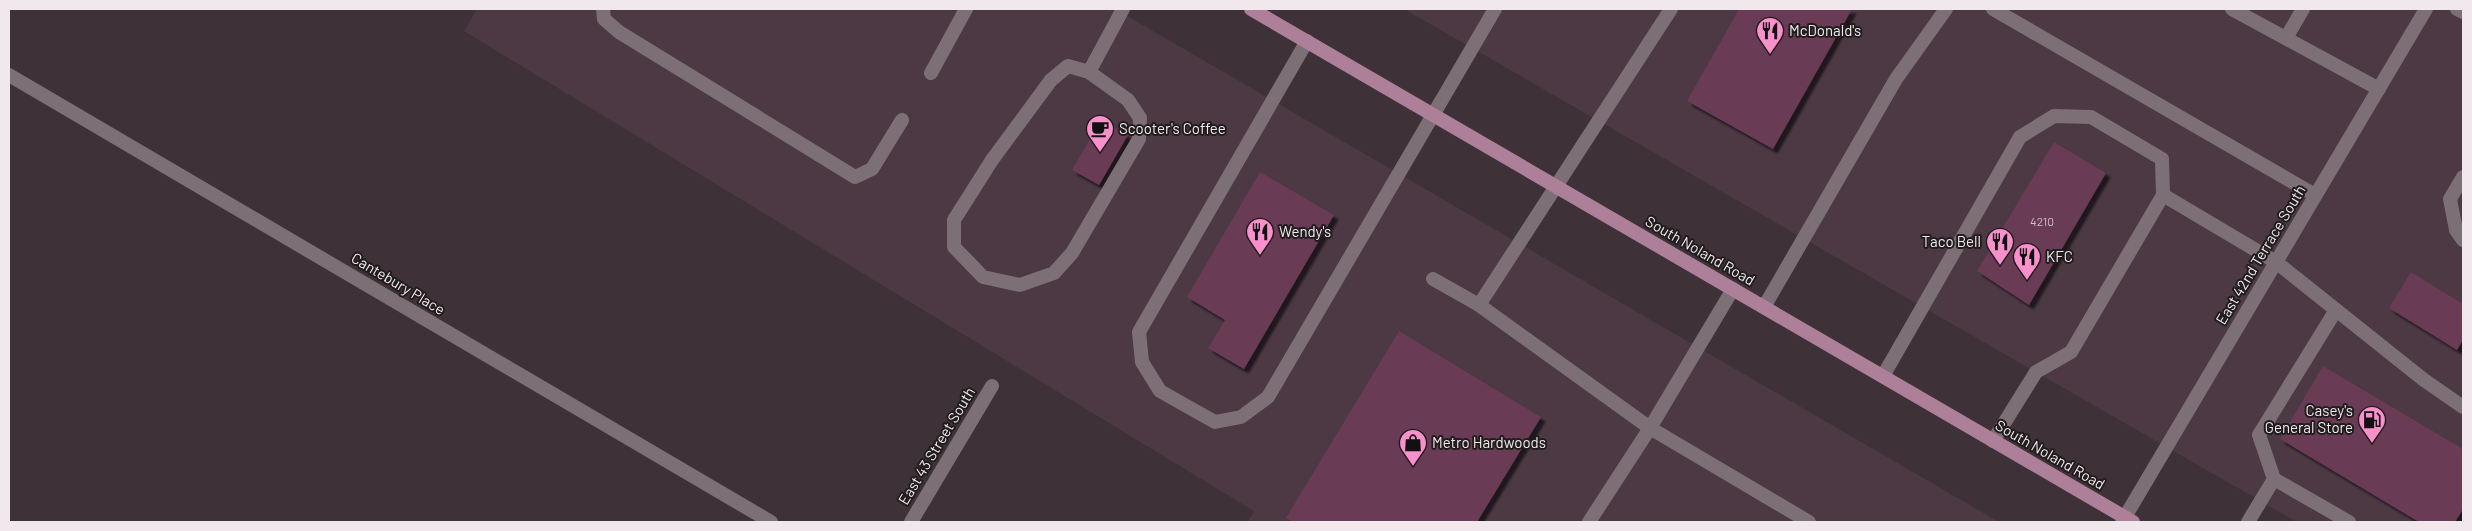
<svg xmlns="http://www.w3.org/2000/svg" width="2472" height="531" font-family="Barlow,sans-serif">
<defs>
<filter id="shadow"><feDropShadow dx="4.5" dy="4.5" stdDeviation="1" flood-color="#0009"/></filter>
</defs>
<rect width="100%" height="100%" fill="#3e3238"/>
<g fill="#4c3943">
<path d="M477,9H1115L1999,522H1248L1254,511L464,31Z"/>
<path d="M1404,9H2463V522H2297Z"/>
</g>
<g fill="#693a55" filter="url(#shadow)">
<path d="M1739,9H1852L1773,149L1687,101Z"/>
<path d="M1101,120L1128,135L1099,185L1072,170Z"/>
<path d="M2054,142L2106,173L2029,305L1977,271Z"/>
<path d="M1260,172L1334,215L1244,369L1208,348L1225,320L1187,297Z"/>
<path d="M2411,272L2463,304V340L2457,350L2389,308Z"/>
<path d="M1399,331L1541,417L1477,522H1293L1286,518Z"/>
<path d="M2323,366L2463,449V509L2455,522H2419L2280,439Z"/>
</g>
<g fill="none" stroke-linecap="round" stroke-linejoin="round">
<g stroke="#7d6f76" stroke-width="14">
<path d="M603,9L604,19L619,32L855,177L872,169L902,120"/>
<path d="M1993,9L2315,195"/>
<path d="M2232,9L2379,89"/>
<path d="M2457,9L2463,12"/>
<path d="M2286,38L2303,9"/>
<path d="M1307,41L1139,332L1142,362L1160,391L1215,422L1241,417L1268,397L1495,9"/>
<path d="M1068,66L1089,72L1128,100L1140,118L1139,139L1072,253L1054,273L1020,285L983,277L954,247V220L992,160L1051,80Z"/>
<path d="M1089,72L1123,9"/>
<path d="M931,73L966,9"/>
<path d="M2463,177L2450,199L2456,230L2463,240"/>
<path d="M2163,195L2276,262L2424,380L2463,407"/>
<path d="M1433,279L1479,305L1650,428L1589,522"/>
<path d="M1733,289L1650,428L1809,522"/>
<path d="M1479,305L1671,9"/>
<path d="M1764,307L1896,79L1946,9"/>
<path d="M2336,310L2259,435L2274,479L2349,522"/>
<path d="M1883,376L2020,137L2054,116L2091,117L2162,159L2163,195L2071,352L2036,372L1993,441"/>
<path d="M2248,522L2274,479"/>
</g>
<g stroke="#7d6f76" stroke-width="14">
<path d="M9,75L771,522"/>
<path d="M911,522L992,386"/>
<path d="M2122,522L2426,9"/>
</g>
<path stroke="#ae7f99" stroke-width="14" d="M1251,9L2133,522"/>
</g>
<defs>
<symbol id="restaurant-pin" viewBox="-11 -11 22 30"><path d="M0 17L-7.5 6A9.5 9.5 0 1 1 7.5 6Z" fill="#f890cc" stroke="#211c1e"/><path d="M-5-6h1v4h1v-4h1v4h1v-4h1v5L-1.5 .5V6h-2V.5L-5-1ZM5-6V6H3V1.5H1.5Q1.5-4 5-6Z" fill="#111"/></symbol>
<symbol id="cafe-pin" viewBox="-11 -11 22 30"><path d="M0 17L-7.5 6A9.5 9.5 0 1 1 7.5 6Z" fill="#f890cc" stroke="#211c1e"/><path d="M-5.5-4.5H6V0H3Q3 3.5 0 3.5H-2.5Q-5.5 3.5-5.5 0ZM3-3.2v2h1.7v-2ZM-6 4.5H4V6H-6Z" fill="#111"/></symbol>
<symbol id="fuel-pin" viewBox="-11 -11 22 30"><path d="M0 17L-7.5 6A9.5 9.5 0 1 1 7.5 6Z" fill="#f890cc" stroke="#211c1e"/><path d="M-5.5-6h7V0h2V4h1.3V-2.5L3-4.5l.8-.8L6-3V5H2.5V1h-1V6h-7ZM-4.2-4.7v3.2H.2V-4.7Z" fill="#111"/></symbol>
<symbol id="shop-pin" viewBox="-11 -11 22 30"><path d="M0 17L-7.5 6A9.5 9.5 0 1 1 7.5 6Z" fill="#f890cc" stroke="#211c1e"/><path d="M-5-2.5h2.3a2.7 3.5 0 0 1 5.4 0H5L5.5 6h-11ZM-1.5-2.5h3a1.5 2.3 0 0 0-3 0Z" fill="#111"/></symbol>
</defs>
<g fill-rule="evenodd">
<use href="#restaurant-pin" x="1754" y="15" width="32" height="43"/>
<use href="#cafe-pin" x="1084" y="113" width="32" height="43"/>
<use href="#restaurant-pin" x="1244" y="216" width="32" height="43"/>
<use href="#restaurant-pin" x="1984" y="226" width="32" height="43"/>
<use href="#restaurant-pin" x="2011" y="241" width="32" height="43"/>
<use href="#fuel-pin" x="2356" y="404" width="32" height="43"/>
<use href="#shop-pin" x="1397" y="427" width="32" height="43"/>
</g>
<g text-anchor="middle" stroke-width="4" stroke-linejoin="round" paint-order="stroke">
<g font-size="12" fill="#cebcc6">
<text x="2042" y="226">4210</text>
</g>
<g font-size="15" fill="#f0e8ec" stroke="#211c1e" text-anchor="start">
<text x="1789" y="36">McDonald's</text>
<text x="1119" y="134">Scooter's Coffee</text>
<text x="1279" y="237">Wendy's</text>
<text x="1981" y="247" text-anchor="end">Taco Bell</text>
<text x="2046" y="262">KFC</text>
<text x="2353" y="416" text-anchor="end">Casey's<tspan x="2353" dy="17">General Store</tspan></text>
<text x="1432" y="448">Metro Hardwoods</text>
</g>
<g font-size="15" fill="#f0e8ec" stroke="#211c1e">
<text transform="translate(1700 251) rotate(30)" y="5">South Noland Road</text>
<text transform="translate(2261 255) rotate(-59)" y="5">East 42nd Terrace South</text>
<text transform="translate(398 284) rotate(31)" y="5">Cantebury Place</text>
<text transform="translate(937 446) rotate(-59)" y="5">East 43 Street South</text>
<text transform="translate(2050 455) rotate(30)" y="5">South Noland Road</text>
</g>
</g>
<rect width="2472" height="531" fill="none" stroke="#f0e8ec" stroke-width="20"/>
</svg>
